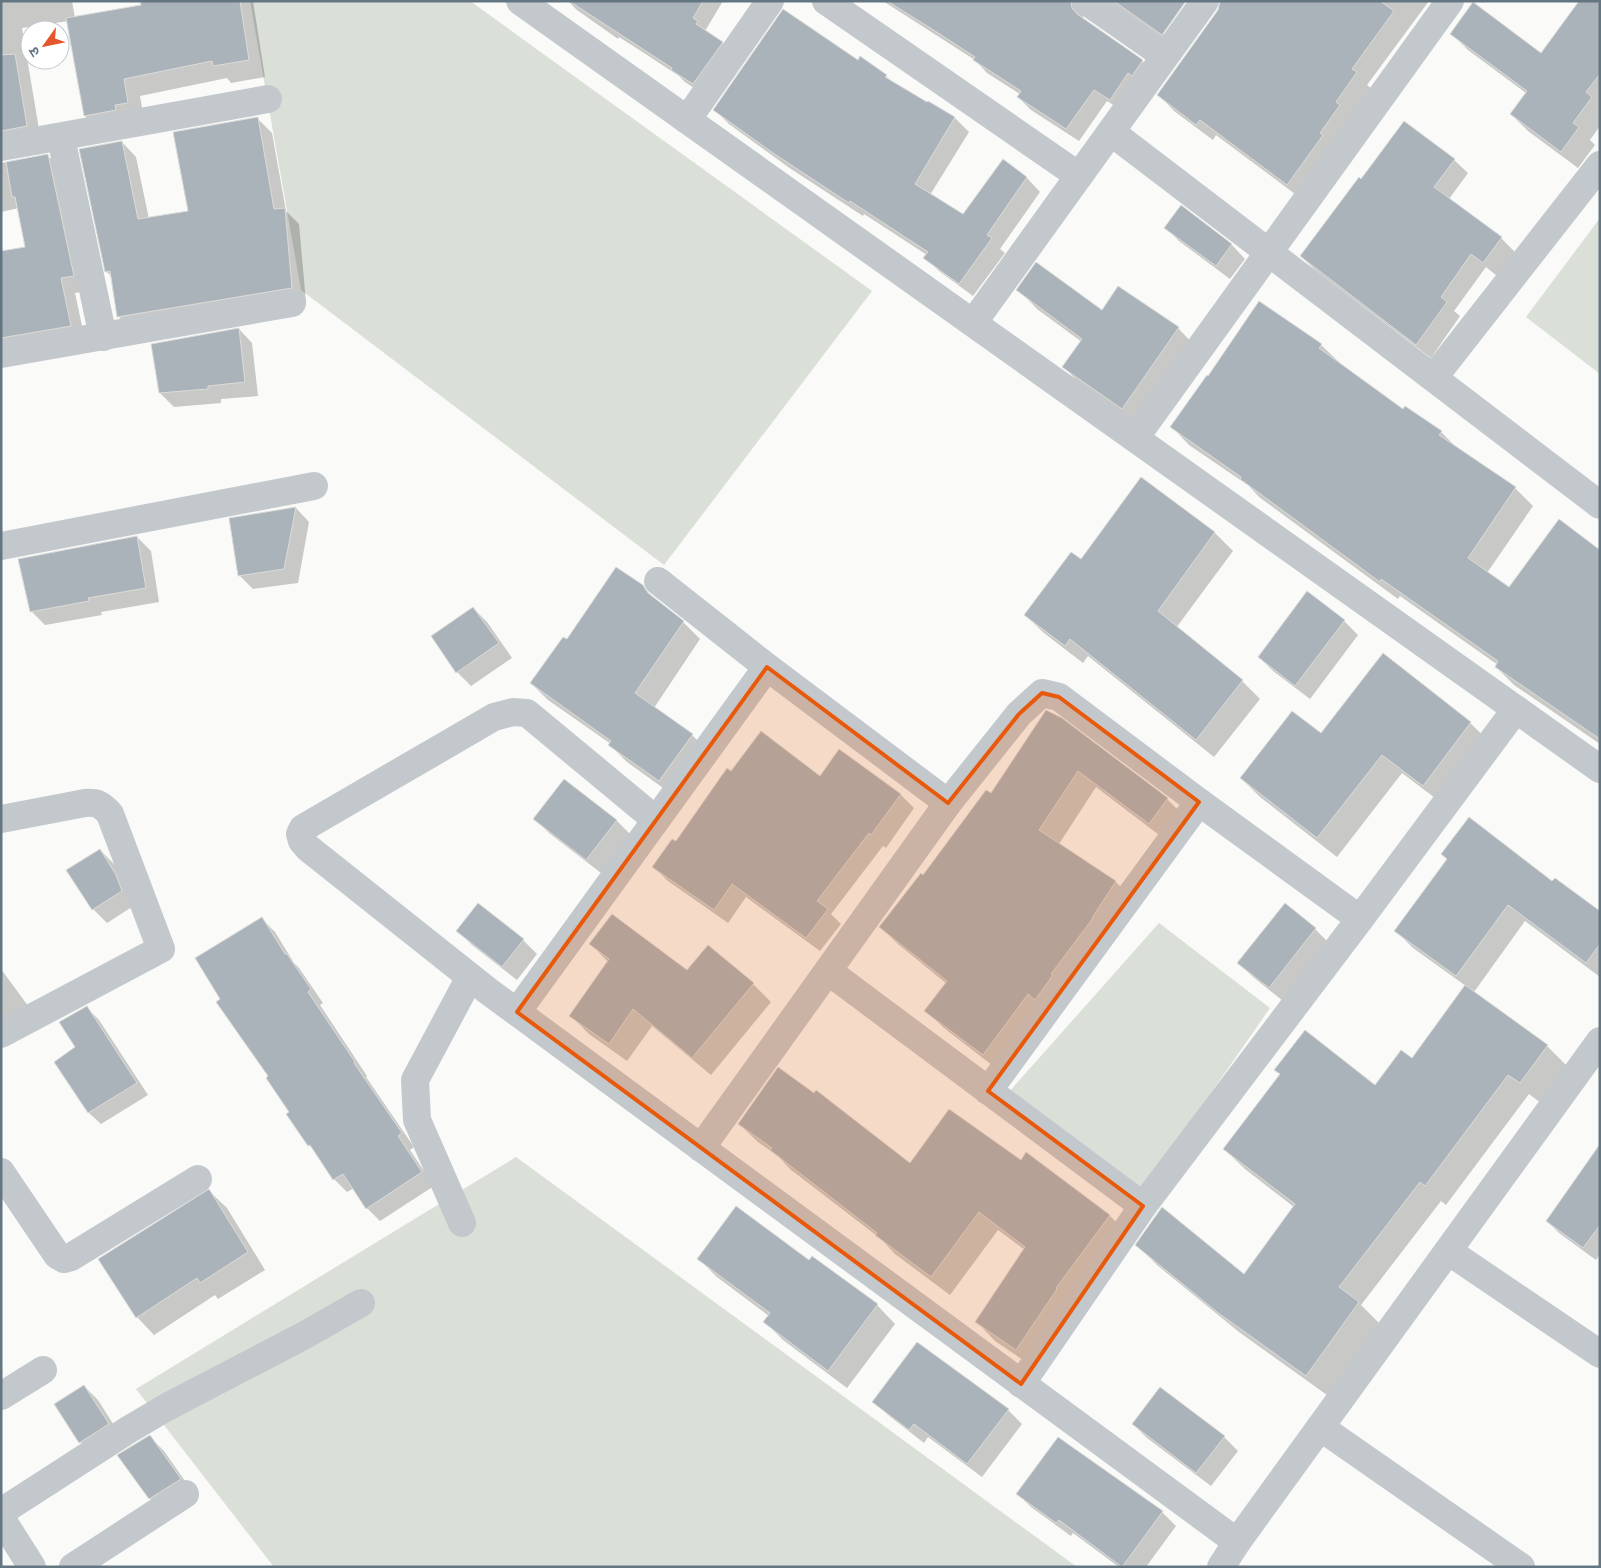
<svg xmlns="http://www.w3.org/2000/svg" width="1601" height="1568" font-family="Mulish,'Noto Sans Devanagari',sans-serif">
<rect width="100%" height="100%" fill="#fafaf8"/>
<g fill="#dadfd7">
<path d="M250,1H470L872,291L664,565L301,290Z"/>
<path d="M1600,218V374L1526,317Z"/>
<path d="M1159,923L1270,1008L1143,1191L1009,1092Z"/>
<path d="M516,1157L1077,1567H274L136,1389Z"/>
</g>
<g fill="#0003">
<path d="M1,1H72L75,18L142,6L141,1H253L265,77L231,83L227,78L140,96L144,119L102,133L85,116L68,21L22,28L41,141L1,156Z"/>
<path d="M568,1H723L705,31L722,43L734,55L706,96L685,82L679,76L641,51L619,37L618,39L577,10Z"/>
<path d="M883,1H1090L1082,13L1084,20L1142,61L1155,73L1123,111L1107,101L1079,141L1031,110L1018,97L1020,94L987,73L975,60Z"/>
<path d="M1110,1H1167L1178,12L1163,33L1175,45V46Z"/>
<path d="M1227,1H1429L1367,85L1372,89L1303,200L1216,135L1213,140L1174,111L1158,94Z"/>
<path d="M1600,8V126L1590,140L1595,145L1578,168L1528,131L1511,114L1526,93L1468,50L1451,33L1541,54Z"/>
<path d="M860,58L886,76L894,84L927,104L929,102L955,118L969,132L930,195L964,216L1003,161L1027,178L1040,192L1000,249L1005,253L973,296L939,271L925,257L927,255L864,214L863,216L788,167L729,124L715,110L858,62Z"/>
<path d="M257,118L272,133L286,211L299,224L306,302L133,331L118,316L112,277L106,271L122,142L136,157L149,219L189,212Z"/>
<path d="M48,156L63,170L88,291L75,293L85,340L1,351V253L26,248L19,208L1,212V163Z"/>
<path d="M1454,160L1468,173L1449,199L1501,238L1515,252L1497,276L1486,267L1454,311L1460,316L1431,358L1315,270L1301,256L1362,180Z"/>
<path d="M1181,207L1232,245L1245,259L1230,279L1179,241L1166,228Z"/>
<path d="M1018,289L1102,312L1178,328L1197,348L1142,428L1083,387L1064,367L1082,342L1037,309Z"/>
<path d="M239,329L252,343L258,396L221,399V403L174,407L160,393Z"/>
<path d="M1321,345L1339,362L1403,411L1405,407L1441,432L1459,450L1515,488L1533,506L1487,573L1510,589L1600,551V744L1514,685L1496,667L1498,665L1400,596L1398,599L1259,497L1249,486L1189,445L1172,427Z"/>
<path d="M296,508L309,522L298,583L253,589L239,575Z"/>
<path d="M1214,532L1233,551L1176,628L1242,681L1260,699L1214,757L1088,656L1083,663L1044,633L1025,615L1081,561Z"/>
<path d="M137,537L151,551L159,602L101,612L102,615L45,625L31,611Z"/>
<path d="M642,586L661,605L683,622L700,639L654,708L692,735L709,752L677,798L627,762L610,745L611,744L548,700L531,683L567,641Z"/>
<path d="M1307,593L1344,621L1358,635L1310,699L1273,671L1259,657Z"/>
<path d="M473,608L487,622L512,658L471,686L457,672Z"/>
<path d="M1384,655L1470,723L1490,742L1443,804L1402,773L1337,857L1260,797L1241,778L1321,734Z"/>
<path d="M1047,712L1167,799L1185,817L1167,841L1096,787L1059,844L1116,882L1133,899L1001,1072L944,1028L926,1011L947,984L898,944L880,927L991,795Z"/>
<path d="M731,772L900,794L914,808L886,848L883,846L831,914L841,924L820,951L746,897L728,923L668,881L654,867L676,843Z"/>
<path d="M535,819L616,820L630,834L601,873L549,833Z"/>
<path d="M100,850L114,864L130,890L135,905L107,923L93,909Z"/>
<path d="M1442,854L1553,883L1600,912V977L1525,921L1474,992L1547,1046L1567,1066L1541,1103L1529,1094L1446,1205L1441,1201L1361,1305L1379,1323L1327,1395L1239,1332L1157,1265L1137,1245L1245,1276L1294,1207L1245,1169L1224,1149L1375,1086L1412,1060L1466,986L1413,948L1396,931L1448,860Z"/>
<path d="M478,905L523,940L537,954L517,980L472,945L458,931Z"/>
<path d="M1285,905L1315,929L1329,943L1283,1001L1253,977L1239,963Z"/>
<path d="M262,919L275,932L294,963L299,968L323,1003L320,1005L367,1076L366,1077L414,1147L410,1150L434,1186L380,1221L367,1208L354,1188L347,1192L334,1179L318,1154L309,1145L270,1077L222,1000Z"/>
<path d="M591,944L687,972L753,984L771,1002L711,1075L652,1026L627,1061L589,1034L571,1016L608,962Z"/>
<path d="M1,969L34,1014L1,1027Z"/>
<path d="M87,1008L99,1020L148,1095L101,1124L88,1112L77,1047Z"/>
<path d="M739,1124L910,1165L1021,1162L1027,1154L1110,1216L1128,1234L1035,1368L995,1341L977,1322L1025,1250L998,1230L950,1295L895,1254L881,1239L790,1169L778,1156L758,1142Z"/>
<path d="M1600,1170V1254L1596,1260L1559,1233L1547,1221Z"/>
<path d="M209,1191L227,1208L265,1270L218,1299L215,1295L154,1335L137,1317Z"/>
<path d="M699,1259L809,1262L877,1305L895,1324L847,1388L783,1340L765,1322L769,1316L717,1277Z"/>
<path d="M84,1386L98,1400L122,1438L94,1456L80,1442Z"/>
<path d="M874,1401L1008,1410L1022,1424L982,1477L928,1437L924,1443L888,1415Z"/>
<path d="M1133,1424L1224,1437L1238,1451L1211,1486L1147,1438Z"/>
<path d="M150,1437L164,1451L194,1494L163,1512L150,1498Z"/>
<path d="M1018,1494L1162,1512L1176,1526L1146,1567H1119L1073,1533L1071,1536L1031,1507Z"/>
</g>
<g fill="#aab3b9" stroke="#dcdcda">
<path d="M140,1H240L249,60L213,66L212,61L124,79L128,103L115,105L116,110L84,116L66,18L141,5Z"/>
<path d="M569,1H703L693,18L698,21L696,24L723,42L693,84L671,70L672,68Z"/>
<path d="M887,1H1071L1072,8L1077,14L1143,60L1132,76L1128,73L1110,100L1094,90L1066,129L1017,97L1021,91L973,60L975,57L932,29Z"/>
<path d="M1114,1H1186L1162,35Z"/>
<path d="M1220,1H1380L1394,11L1352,69L1357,72L1336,102L1340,105L1320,133L1323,135L1287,185L1200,120L1196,125L1157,95L1218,10Z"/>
<path d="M1579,1H1600V74L1586,92L1592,97L1573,123L1579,127L1561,152L1510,114L1527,91L1450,34L1473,2L1541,53Z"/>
<path d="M783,9L858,60L860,56L887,75L885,77L927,102L928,101L955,117L915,184L963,214L1003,159L1027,177L987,235L992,238L959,284L923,258L928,252L850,201L849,203L773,153L713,110Z"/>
<path d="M15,54L27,126L1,131V55Z"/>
<path d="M258,117L274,209L285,208L292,288L117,317L110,271L105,272L79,149L122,141L138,219L188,211L173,132Z"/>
<path d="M1404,121L1455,159L1434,187L1502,237L1483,263L1471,254L1441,297L1447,302L1416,345L1300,256L1359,177L1361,179Z"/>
<path d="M48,154L74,276L61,278L71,326L1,338V251L25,247L15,197H12L6,162Z"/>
<path d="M1181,205L1232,244L1216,266L1164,228Z"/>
<path d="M1036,262L1102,310L1118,286L1179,327L1122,409L1062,367L1082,339L1016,290Z"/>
<path d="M1259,301L1322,344L1319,348L1403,409L1405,406L1442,431L1439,435L1516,487L1468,558L1509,587L1559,519L1600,550V739L1495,667L1498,661L1381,579L1380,582L1240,479L1241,477L1170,427L1207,375L1208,376Z"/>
<path d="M239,328L245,382L208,386V389L159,393L151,344Z"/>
<path d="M1141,477L1215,532L1158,611L1243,680L1196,740L1070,639L1065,646L1024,615L1071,552L1081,559Z"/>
<path d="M296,507L284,569L238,576L229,518Z"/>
<path d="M137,536L146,588L88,598L89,601L30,612L18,559Z"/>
<path d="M616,567L643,585L648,593L684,621L635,693L693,734L659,781L608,745L611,741L530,683L563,637L567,639Z"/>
<path d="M1307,591L1345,620L1295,686L1258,657Z"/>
<path d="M473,607L499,643L456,673L431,636Z"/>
<path d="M1383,653L1471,722L1423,786L1382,755L1317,838L1240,778L1292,711L1321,733Z"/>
<path d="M1046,710L1062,718L1168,798L1149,824L1078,771L1039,830L1116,881L1092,918H1093L1051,974L1053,975L1035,1000L1028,994L983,1055L924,1011L947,981L879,927L921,873L923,875L986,790L991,793Z"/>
<path d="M761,731L820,776L839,749L901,794L871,835L869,833L817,901L828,909L806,938L732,884L714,910L652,867L672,839L676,841L727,768L731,771Z"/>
<path d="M564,779L617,820L586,860L533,819Z"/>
<path d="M1469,817L1552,881L1555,878L1600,911V944L1586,963L1508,905L1456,976L1394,931L1447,859L1441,854Z"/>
<path d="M100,849L116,875L122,891L92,910L66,870Z"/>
<path d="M478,903L524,939L502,967L456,931Z"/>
<path d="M1285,903L1316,928L1269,988L1237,963Z"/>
<path d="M612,914L687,970L708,945L754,983L692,1058L633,1009L609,1044L569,1016L609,959L589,944Z"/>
<path d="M262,917L285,954H287L311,989L308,992L355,1062L354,1063L402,1133L398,1136L422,1172L366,1209L343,1174L333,1180L310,1145L308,1146L286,1114L289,1112L266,1078L268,1076L216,1002L220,999L195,958Z"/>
<path d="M1465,985L1548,1045L1520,1083L1508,1075L1425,1186L1420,1182L1339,1287L1359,1302L1306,1376L1217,1312L1135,1245L1162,1207L1244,1274L1295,1204L1223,1149L1280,1074L1274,1070L1305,1030L1375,1085L1401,1050L1412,1058Z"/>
<path d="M87,1006L137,1083L88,1113L54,1062L75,1047L59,1022Z"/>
<path d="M778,1067L814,1093L816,1090L910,1163L949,1109L1021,1160L1026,1152L1110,1215L1056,1288L1057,1289L1016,1350L975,1322L1025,1247L979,1212L931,1277L875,1235L877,1233L770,1150L772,1148L738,1124Z"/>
<path d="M1600,1144V1225L1583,1248L1546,1221Z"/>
<path d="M209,1189L248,1252L200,1283L197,1278L136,1318L98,1259Z"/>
<path d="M736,1206L809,1260L812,1256L878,1304L828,1371L763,1322L770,1313L697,1259Z"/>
<path d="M917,1342L1009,1409L967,1464L914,1424L909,1430L872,1402Z"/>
<path d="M84,1385L109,1424L79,1443L54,1404Z"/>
<path d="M1160,1387L1225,1436L1196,1473L1132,1424Z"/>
<path d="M150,1435L181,1479L149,1499L117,1455Z"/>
<path d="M1058,1437L1163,1511L1122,1567L1059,1520L1056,1523L1016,1494Z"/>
</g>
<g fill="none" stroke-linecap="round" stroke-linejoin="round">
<g stroke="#c3c8cc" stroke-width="28">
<path d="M520,1L1600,769"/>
<path d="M826,1L1079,176"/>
<path d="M1086,1L1165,56"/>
<path d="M687,120L770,1"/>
<path d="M1111,132L1600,505"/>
<path d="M61,138L103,337"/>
<path d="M1,147L268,99"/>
<path d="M973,323L1205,1"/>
<path d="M1,354L292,303"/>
<path d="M1434,377L1600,165"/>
<path d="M1135,438L1450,1"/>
<path d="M1,546L314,486"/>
<path d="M658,581L767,667L948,803"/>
<path d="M1,819L85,803C98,802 102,805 110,814L161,949L1,1034"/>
<path d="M656,820L527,713L513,712L494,717L303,828L300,834L302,841L308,848L488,991L1237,1542"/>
<path d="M828,971L1143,1206"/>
<path d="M517,1012L767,667"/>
<path d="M988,1091L1199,802"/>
<path d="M701,1148L948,803L1019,714L1042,693L1059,697L1199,802L1360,919"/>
<path d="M1,1172L57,1255L64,1259L71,1257L198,1179"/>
<path d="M462,1223L417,1120L415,1080L470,977"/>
<path d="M1448,1251L1600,1354"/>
<path d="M1021,1384L1143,1206L1360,919L1516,709"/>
<path d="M1,1396L43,1370"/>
<path d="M1320,1427L1521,1567"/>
<path d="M1,1512L128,1430L167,1407L305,1335L361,1303"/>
<path d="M1,1518L32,1567"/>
<path d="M73,1567L185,1494"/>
<path d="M1221,1567L1237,1542L1600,1041"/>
</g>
</g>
<path fill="#e8590c" fill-opacity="0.2" stroke="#e8590c" stroke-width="4" stroke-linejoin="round" d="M767,667L948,803L1019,714L1042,693L1059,697L1199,802L988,1091L1143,1206L1021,1384L517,1012Z"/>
<rect width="1601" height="1568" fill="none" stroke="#657683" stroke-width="5"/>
<g transform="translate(45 45) rotate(237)"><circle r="24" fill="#ffffff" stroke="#c1c8cd"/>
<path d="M0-4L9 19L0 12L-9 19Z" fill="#e4572e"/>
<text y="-8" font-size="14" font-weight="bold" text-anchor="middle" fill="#657683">उ</text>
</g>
</svg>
